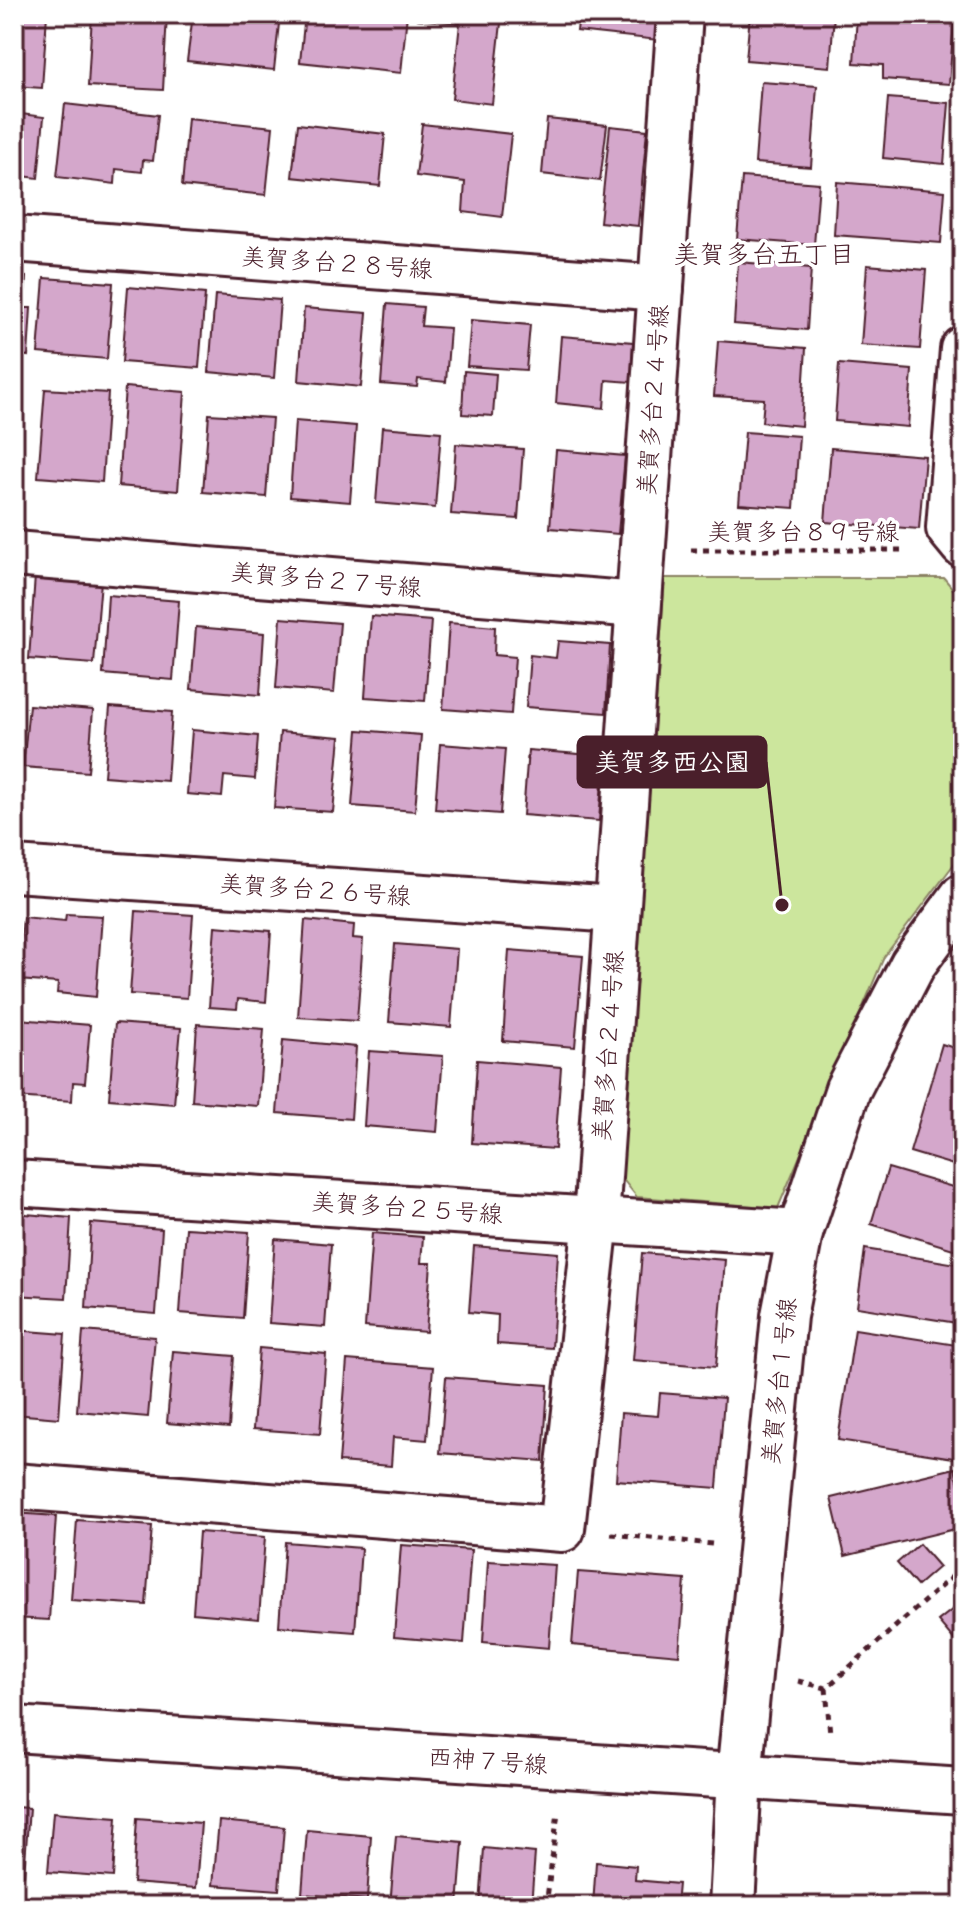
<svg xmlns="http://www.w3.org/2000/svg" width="977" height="1920" font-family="Mynerve,'Klee One',sans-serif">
<rect width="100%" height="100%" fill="#fff"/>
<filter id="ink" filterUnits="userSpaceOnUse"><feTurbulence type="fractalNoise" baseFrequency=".0125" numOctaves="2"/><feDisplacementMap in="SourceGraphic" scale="16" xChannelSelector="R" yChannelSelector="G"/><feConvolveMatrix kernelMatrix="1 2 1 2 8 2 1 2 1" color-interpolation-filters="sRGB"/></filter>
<g filter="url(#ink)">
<path fill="#cce69d" stroke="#8b8264" stroke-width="2" d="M665,578H944L963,601V852L884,957L778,1208L637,1197L621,1177Z"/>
<g fill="#d4a7cb" stroke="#4a1f2b" stroke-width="2">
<path d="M14,14H47L42,88L14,86Z"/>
<path d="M92,14H167L163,90L88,86Z"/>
<path d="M193,14H280L274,70L187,61Z"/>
<path d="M305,14H407L401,73L300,62Z"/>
<path d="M419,14H502L492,104L452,99L460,23L418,19Z"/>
<path d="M579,14H660L658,40L577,31Z"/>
<path d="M750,14H834L830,67L746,60Z"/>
<path d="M857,15L954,22L949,84L883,79V65L854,63Z"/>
<path d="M761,82L817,86L811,167L755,163Z"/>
<path d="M888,98L949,103L944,164L883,158Z"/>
<path d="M65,104L158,115L153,161L143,160L142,172L116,169L115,184L57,177Z"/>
<path d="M14,113L44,117L38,178L14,175Z"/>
<path d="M188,118L273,127L266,195L182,186Z"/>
<path d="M547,119L607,125L600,181L542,174Z"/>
<path d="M298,124L385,134L380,186L292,177Z"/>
<path d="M422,124L511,134L502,217L463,212L465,182L416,176Z"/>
<path d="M610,126L647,130L638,226L600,222Z"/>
<path d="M742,177L819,183L814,245L737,239Z"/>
<path d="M837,182L945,191L941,243L834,235Z"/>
<path d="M738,262L811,268L807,330L734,324Z"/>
<path d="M867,265L926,270L920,349L861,345Z"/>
<path d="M14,276L26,277L24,308H31L28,356L14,354Z"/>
<path d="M44,278L113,283L107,359L38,353Z"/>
<path d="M128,287L205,294L199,368L122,362Z"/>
<path d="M215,295L280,300L274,378L209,372Z"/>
<path d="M387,304L423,307L421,326L450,328L446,382L418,379L417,387L381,384Z"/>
<path d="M304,308L367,313L361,387L299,381Z"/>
<path d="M471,320L530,325L526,370L467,366Z"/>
<path d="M561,336L633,342L631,382L606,380L604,408L556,403Z"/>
<path d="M718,341L806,348L801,426L762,422L764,399L714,396Z"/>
<path d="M839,364L912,370L908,427L835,421Z"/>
<path d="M464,371L496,374L493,416L462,414Z"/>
<path d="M125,387L185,392L178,491L118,486Z"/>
<path d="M45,389L108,393L102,482L38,477Z"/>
<path d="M209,414L272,418L266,497L203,492Z"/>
<path d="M295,421L356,426L350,502L290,497Z"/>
<path d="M382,427L441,432L435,508L376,503Z"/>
<path d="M745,432L799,436L794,508L739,504Z"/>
<path d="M456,444L523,449L518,519L451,514Z"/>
<path d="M831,448L925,456L919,529L825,522Z"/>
<path d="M556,450L625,456L618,534L550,528Z"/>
<path d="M35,576L101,581L94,664L29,659Z"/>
<path d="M108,595L179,601L173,680L103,674Z"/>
<path d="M371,616L431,621L425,701L365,697Z"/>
<path d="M281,618L340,623L334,693L276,688Z"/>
<path d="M449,623L495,627L494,655L515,657L511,714L443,709Z"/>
<path d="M196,627L264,633L260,695L191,689Z"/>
<path d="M558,641L610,645L606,713L526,707L530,655L556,658Z"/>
<path d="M29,705L93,710L88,772L23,767Z"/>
<path d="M110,707L172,712L167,781L104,776Z"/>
<path d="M192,730L258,736L255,779L224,776L222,797L187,794Z"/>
<path d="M358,730L421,735L415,811L352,806Z"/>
<path d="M280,732L340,737L333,812L274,808Z"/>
<path d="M440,744L505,749L500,814L435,809Z"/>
<path d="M528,750L604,756L599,821L523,815Z"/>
<path d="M136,911L193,915L187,998L130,994Z"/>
<path d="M66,914L102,916L96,997L57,993L58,983L18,980L23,917L65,921Z"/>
<path d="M305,920L354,925L353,938L363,939L357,1021L298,1017Z"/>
<path d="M215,926L271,931L266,1002L238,999L237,1009L209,1007Z"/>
<path d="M395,944L457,949L451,1027L389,1022Z"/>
<path d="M509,950L583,956L575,1047L503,1041Z"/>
<path d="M18,1019L90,1025L85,1083L73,1082L72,1101L14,1097Z"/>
<path d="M115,1023L181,1028L174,1104L109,1099Z"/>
<path d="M197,1024L264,1029L258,1106L192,1101Z"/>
<path d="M283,1040L356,1047L351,1119L277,1113Z"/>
<path d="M942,1044L963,1051V1168L910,1152Z"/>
<path d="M369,1051L443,1056L437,1132L364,1126Z"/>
<path d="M477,1060L561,1067L555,1149L472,1143Z"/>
<path d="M888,1168L963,1190V1252L871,1224Z"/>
<path d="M14,1213L71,1218L66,1298L14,1295Z"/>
<path d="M91,1223L162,1229L156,1314L86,1308Z"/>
<path d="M186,1228L249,1232L243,1318L180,1313Z"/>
<path d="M372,1233L423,1237L421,1263H431L426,1332L365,1327Z"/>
<path d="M275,1239L331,1244L325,1327L269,1323Z"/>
<path d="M474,1246L558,1253L552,1348L497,1344L498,1315L469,1312Z"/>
<path d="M865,1249L963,1265V1324L857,1307Z"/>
<path d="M642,1253L725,1260L716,1367L633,1360Z"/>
<path d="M855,1329L963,1346V1404L954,1458L838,1440Z"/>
<path d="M14,1330L65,1334L59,1418L14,1414Z"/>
<path d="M83,1331L155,1337L148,1417L77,1411Z"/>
<path d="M259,1348L326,1354L320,1434L253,1429Z"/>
<path d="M173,1351L234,1356L229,1428L167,1423Z"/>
<path d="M347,1360L433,1367L427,1440L393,1437L391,1466L339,1462Z"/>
<path d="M446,1377L548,1385L543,1461L440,1453Z"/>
<path d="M660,1393L724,1398L717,1488L616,1480L621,1413L658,1416Z"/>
<path d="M955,1468L963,1503V1527L845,1556L831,1498Z"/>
<path d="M14,1513L56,1516L49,1620L14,1618Z"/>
<path d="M77,1520L152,1526L146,1605L71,1600Z"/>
<path d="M199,1532L265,1537L259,1619L193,1613Z"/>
<path d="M285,1542L361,1548L355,1632L279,1626Z"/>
<path d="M919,1544L939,1567L917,1586L897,1563Z"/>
<path d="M401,1545L471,1550L464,1643L394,1637Z"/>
<path d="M488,1561L555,1565L549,1648L483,1642Z"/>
<path d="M578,1572L685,1580L679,1655L572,1645Z"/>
<path d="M963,1601V1646L961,1648L938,1621Z"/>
<path d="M963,1664V1684L956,1681Z"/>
<path d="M14,1807L29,1808L24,1875L14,1874Z"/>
<path d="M53,1812L117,1817L113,1877L48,1872Z"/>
<path d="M137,1818L201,1823L196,1888L133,1883Z"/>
<path d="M219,1821L284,1827L279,1890L213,1885Z"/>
<path d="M307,1830L371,1836L367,1900L302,1894Z"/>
<path d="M396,1836L463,1842L458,1906H390Z"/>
<path d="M484,1848L535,1853L531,1906H480Z"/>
<path d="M596,1862L636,1866L635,1880L678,1884L676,1906H593Z"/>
</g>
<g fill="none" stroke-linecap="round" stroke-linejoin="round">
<defs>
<g id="minor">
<path d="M14,239L661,288"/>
<path d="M963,349L949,528L963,545"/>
<path d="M14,554L638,605"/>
<path d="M14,869L617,910"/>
<path d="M14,1183L800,1233"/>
<path d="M14,1486L562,1529L596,1220L680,14"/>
<path d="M14,1729L963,1791"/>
<path d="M732,1906L739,1777L784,1316L800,1233L848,1089L913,964L963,896"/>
</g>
</defs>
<use href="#minor" stroke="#4a1f2b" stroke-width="50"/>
<g stroke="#4a1f2b" stroke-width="5" stroke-dasharray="6 6" stroke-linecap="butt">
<path d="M691,550H905"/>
<path d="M611,1534L712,1544"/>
<path d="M798,1681L826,1688L963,1567"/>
<path d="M826,1688L830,1734"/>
<path d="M546,1906L558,1812"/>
</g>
<use href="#minor" stroke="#fff" stroke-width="44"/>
</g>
</g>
<g text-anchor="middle" stroke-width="7" stroke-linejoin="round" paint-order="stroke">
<g font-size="24" fill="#4a1f2b" stroke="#fff">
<text transform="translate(337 263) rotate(4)" y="8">美賀多台２８号線</text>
<text transform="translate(653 400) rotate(-86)" y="8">美賀多台２４号線</text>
<text x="803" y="540">美賀多台８９号線</text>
<text transform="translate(326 580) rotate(5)" y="8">美賀多台２７号線</text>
<text transform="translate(315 890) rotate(4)" y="8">美賀多台２６号線</text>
<text transform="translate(608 1046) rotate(-86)" y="8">美賀多台２４号線</text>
<text transform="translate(407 1208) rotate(4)" y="8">美賀多台２５号線</text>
<text transform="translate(779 1381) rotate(-84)" y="8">美賀多台１号線</text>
<text transform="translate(488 1761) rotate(4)" y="8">西神７号線</text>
</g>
<g font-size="26" fill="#4a1f2b" stroke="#fff">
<text x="764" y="263">美賀多台五丁目</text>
</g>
</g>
<path fill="none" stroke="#4a1f2b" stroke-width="3" d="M782 905L766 762"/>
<circle fill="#4a1f2b" stroke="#fff" stroke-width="3" cx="782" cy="905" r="8"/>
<rect fill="#4a1f2b" stroke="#4a1f2b" stroke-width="3" x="578" y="737" width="188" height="50" rx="8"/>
<g font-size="26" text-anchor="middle" font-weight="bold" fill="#fff">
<text x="672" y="771">美賀多西公園</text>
</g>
<rect width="977" height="1920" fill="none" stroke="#fff" stroke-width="48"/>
<rect x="24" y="24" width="929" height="1872" fill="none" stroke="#4a1f2b" stroke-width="3" filter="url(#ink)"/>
</svg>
